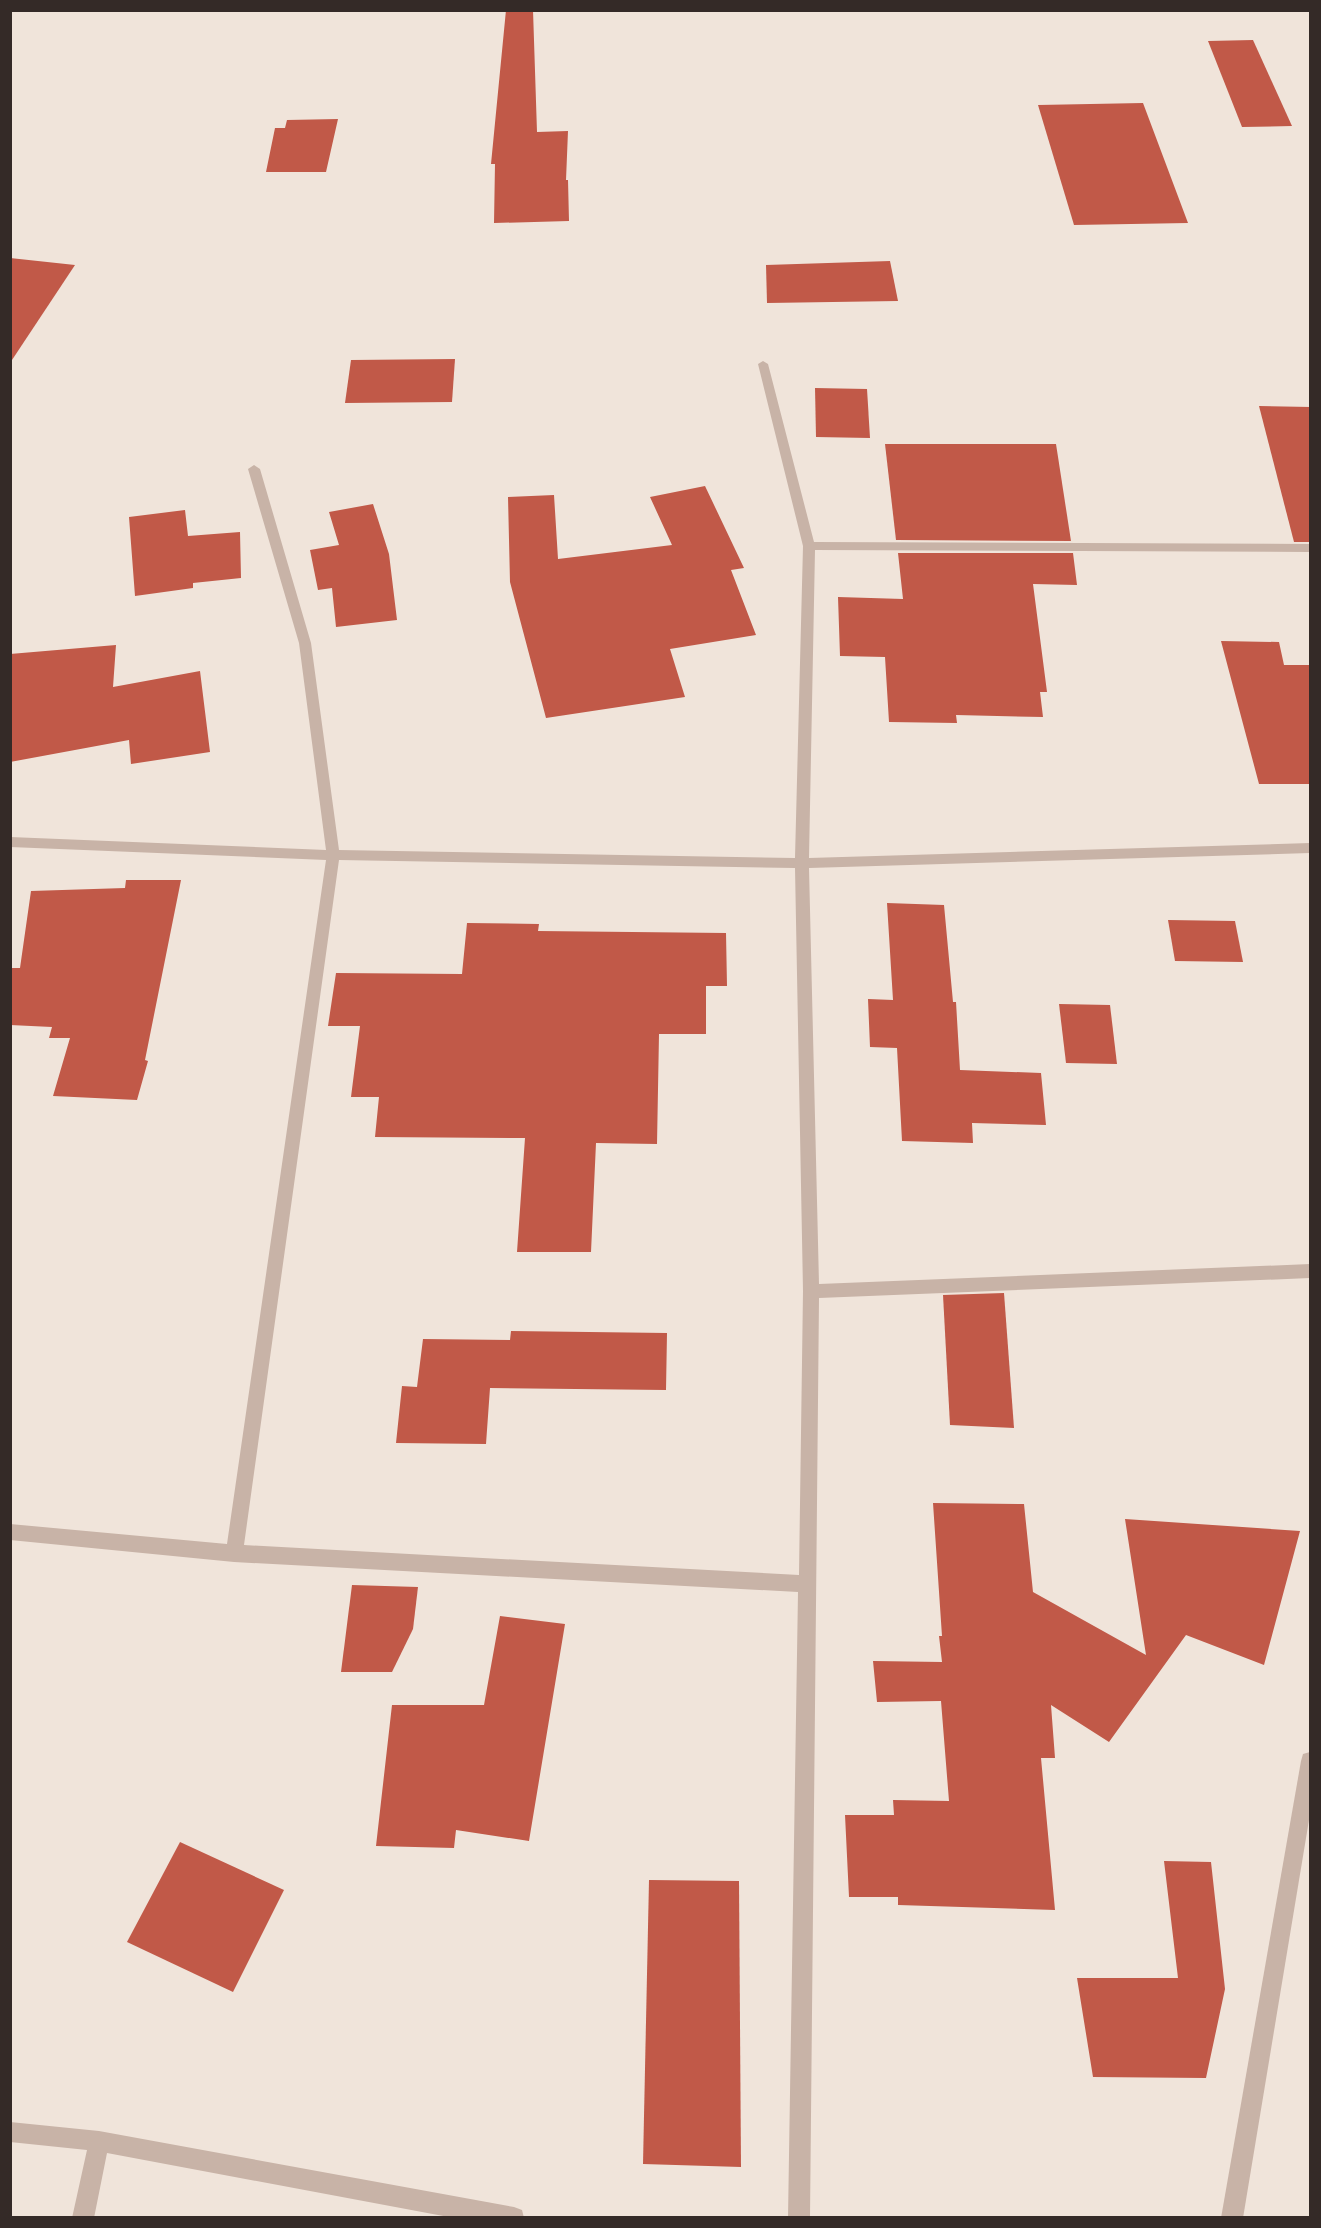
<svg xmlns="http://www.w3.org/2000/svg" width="1321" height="2228" font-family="'Open Sans',sans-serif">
<rect width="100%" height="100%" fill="#f0e4da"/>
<g fill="#c15948">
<path d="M506,10H533L537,132L568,131L566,180H568L569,221L494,223L495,164H491Z"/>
<path d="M1253,40L1292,126L1242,127L1208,41Z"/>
<path d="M1143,103L1188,223L1074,225L1038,105Z"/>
<path d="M338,119L326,172H266L275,128H285L287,120Z"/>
<path d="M10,258L75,265L10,363Z"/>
<path d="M890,261L898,301L767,303L766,265Z"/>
<path d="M455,359L452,402L345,403L351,360Z"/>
<path d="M815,388L867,389L870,438L816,437Z"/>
<path d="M1259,406L1311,407V542H1294Z"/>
<path d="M885,444H1056L1071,541L896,540Z"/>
<path d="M705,486L744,568L731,570L756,635L670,649L685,697L546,718L510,582L508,497L554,495L558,559L672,545L650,497Z"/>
<path d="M373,504L389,554L397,620L336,627L332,588L318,590L310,550L339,545L329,512Z"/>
<path d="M185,510L188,536L240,532L241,578L193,583V588L135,596L129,517Z"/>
<path d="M898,553H1073L1077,585L1033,584L1047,692H1040L1043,717L956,715L957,723L889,722L885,657L840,656L838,597L903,599Z"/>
<path d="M1221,641L1279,642L1284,665H1311V784H1259Z"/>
<path d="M116,645L113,687L200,671L210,752L131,764L129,740L10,762V654Z"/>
<path d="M126,880H181L145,1060L148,1061L137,1100L53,1096L70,1038H49L52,1027L10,1025V968H20L31,891L125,888Z"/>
<path d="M887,903L944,905L953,1002H956L960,1070L1041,1073L1046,1125L972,1123L973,1143L902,1141L897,1048L870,1047L868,999L893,1000Z"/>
<path d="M1168,920L1235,921L1243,962L1175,961Z"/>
<path d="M467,923L539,924L538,931L726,933L727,986H706V1034H659L657,1144L596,1143L591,1252H517L525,1138L375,1137L379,1097H351L360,1026H328L336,973L462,974Z"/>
<path d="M1059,1004L1110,1005L1117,1064L1066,1063Z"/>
<path d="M1004,1293L1014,1428L950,1425L943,1295Z"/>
<path d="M511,1331L667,1333L666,1390L490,1388L486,1444L396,1443L402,1386L417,1387L423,1339L510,1340Z"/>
<path d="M933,1503L1024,1504L1033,1592L1146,1655L1125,1519L1300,1531L1264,1665L1186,1635L1109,1742L1051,1705L1055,1758H1041L1055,1910L898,1905V1897H849L845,1815H894L893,1800L949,1801L941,1701L877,1702L873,1661L942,1662L939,1636H942Z"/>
<path d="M352,1585L418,1587L413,1629L392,1672H341Z"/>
<path d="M500,1616L565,1624L529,1841L456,1830L454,1848L376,1846L392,1705H484Z"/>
<path d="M180,1842L284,1890L233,1992L127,1942Z"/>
<path d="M1164,1861L1211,1862L1225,1989L1206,2078L1093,2077L1077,1978H1178Z"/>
<path d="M649,1880L739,1881L741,2167L643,2164Z"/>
</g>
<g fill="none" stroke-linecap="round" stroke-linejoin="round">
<g fill="#c8b3a7" fill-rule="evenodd">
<path d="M763,361L768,364L814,542L1310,544V552L815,550L809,858L1310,843V853L809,868L819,1284L1310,1264V1278L819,1298L810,2218H788L798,1592L234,1562L10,1540V1524L227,1544L326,860L10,847V837L326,850L299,643L248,469L254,465L260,469L311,643L339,850L795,858L803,546L758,364ZM339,860L795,868L803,1291L799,1575L244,1545Z"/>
<path d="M1310,1752V1814L1243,2218H1221L1301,1761L1303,1754Z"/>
<path d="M10,2122L99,2131L514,2207L522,2210L524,2218H454L107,2153L94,2218H72L87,2150L10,2142Z"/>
</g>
</g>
<rect width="1321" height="2228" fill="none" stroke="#342a27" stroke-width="24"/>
</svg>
